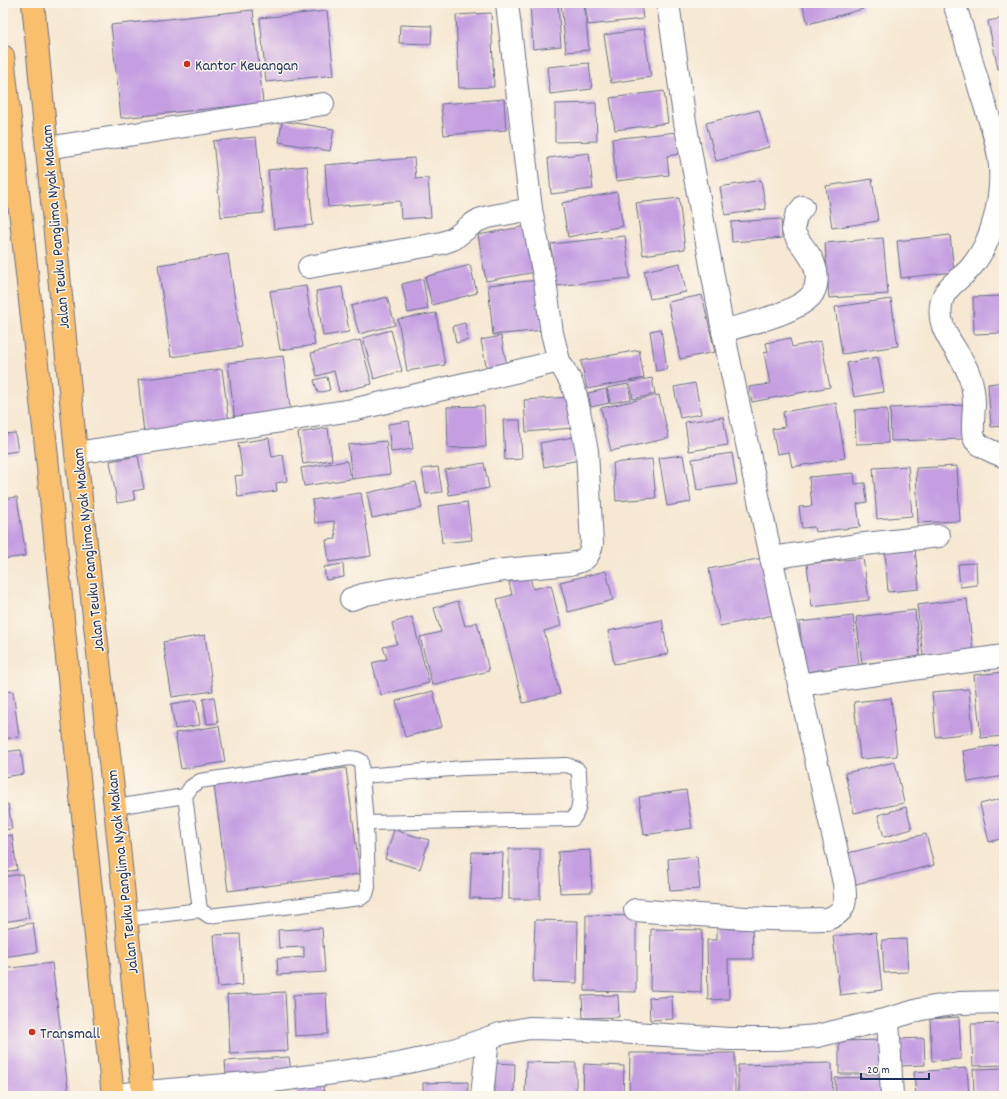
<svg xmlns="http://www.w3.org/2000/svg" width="1007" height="1099" font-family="Dekko,sans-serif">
<rect width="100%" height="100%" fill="#fbf7ec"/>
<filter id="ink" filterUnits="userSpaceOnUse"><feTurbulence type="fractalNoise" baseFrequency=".025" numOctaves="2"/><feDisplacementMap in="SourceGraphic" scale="8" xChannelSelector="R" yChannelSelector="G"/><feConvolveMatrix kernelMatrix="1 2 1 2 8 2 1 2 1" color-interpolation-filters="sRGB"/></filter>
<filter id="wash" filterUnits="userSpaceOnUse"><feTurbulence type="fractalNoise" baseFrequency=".012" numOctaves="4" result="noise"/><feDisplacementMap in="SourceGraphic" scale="16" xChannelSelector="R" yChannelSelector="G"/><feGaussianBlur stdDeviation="0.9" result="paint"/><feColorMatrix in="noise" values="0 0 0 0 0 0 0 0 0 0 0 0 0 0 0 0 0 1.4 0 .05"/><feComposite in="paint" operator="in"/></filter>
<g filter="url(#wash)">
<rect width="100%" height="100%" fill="#f6e8d2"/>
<g id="blocks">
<g fill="#c59ee2">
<path d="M530,3H558L561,46L533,49Z"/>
<path d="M561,3H584L589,50L566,52Z"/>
<path d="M585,3H641L643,19L588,25Z"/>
<path d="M802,3H862L863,9L808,24Z"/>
<path d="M253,10L263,103L121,118L111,25Z"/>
<path d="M327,11L334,75L266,82L260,18Z"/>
<path d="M491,13L494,87L459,88L456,15Z"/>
<path d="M1004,18V68L998,69L988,21Z"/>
<path d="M400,25L432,26L431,44L399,43Z"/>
<path d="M644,29L651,77L611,83L604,35Z"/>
<path d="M589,63L592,89L550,94L547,67Z"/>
<path d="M664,91L668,123L615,130L610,98Z"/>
<path d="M504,99L506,130L444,135L441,104Z"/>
<path d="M596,103L597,141L555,142V104Z"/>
<path d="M759,110L769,147L716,161L706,123Z"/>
<path d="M282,121L334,129L330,151L279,142Z"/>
<path d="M677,132L679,154L667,156L669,175L616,181L612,139Z"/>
<path d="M256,137L264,213L221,217L213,141Z"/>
<path d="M589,153L593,189L551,194L548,158Z"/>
<path d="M414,158L416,179L428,178L431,217L401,219L400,201L328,207L325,165Z"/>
<path d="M307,166L313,225L274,229L268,170Z"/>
<path d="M872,179L878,221L832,228L826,186Z"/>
<path d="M761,180L766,209L725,215L720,187Z"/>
<path d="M617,192L623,226L568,237L562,203Z"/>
<path d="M679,198L685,249L643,255L636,203Z"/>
<path d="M781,219L782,238L732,242L731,222Z"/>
<path d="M533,225L541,271L486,281L478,235Z"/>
<path d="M950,235L954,272L901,278L897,241Z"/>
<path d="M625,236L630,278L555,286L551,244Z"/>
<path d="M883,238L888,294L829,298L825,243Z"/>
<path d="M228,254L242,347L171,357L158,265Z"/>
<path d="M680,263L686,292L650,299L644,271Z"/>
<path d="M470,265L477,293L432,305L425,277Z"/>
<path d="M423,279L428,309L408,313L402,284Z"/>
<path d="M539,280L543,330L493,335L488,285Z"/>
<path d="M306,286L315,345L280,350L270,291Z"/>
<path d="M342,287L349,332L323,336L316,291Z"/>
<path d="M702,295L715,352L680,359L668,302Z"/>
<path d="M1002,296L1003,333L974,334L973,297Z"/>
<path d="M387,297L395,325L359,334L351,306Z"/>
<path d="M891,299L898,346L842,354L835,307Z"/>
<path d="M436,313L445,365L407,371L398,319Z"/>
<path d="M465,323L468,340L456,343L453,326Z"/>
<path d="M661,329L667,369L656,371L650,331Z"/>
<path d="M391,330L402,371L374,379L363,338Z"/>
<path d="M501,336L507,366L487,371L481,340Z"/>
<path d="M790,338L792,347L821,341L830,387L752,402L749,387L770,384L764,353L768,352L766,343Z"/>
<path d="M360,340L372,384L339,392L334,371L317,376L311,353Z"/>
<path d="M639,350L644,378L587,389L581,361Z"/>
<path d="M283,356L291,415L235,422L228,363Z"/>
<path d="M878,357L884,392L854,397L847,363Z"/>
<path d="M222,369L229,422L144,433L138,380Z"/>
<path d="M327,377L330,390L318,393L314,380Z"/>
<path d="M652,378L655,394L633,399L630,382Z"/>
<path d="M1004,382V426L991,427L988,384Z"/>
<path d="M695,383L701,414L680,418L674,387Z"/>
<path d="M628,384L631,399L610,403L607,388Z"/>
<path d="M606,389L609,403L591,407L588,393Z"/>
<path d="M659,395L669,438L611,451L601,408Z"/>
<path d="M570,397L572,428L526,432L524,400Z"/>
<path d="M836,403L845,458L792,467L789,452L777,454L772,429L785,427L783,412Z"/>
<path d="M965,405L966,439L891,441L890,408Z"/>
<path d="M484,406L486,447L448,448L447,407Z"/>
<path d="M887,409L888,443L856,444L855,410Z"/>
<path d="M723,417L728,445L689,451L685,422Z"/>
<path d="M503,420H520L522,459L505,460Z"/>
<path d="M409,421L413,449L391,452L388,424Z"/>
<path d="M328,428L332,460L303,464L298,433Z"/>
<path d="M15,433L18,451L3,453V434Z"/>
<path d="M579,436L584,459L544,467L540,443Z"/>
<path d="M269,438L272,457L283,455L287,481L276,483L277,491L238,497L235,476L243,475L238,443Z"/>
<path d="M386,441L390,474L352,479L348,445Z"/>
<path d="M732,453L737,484L697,490L692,459Z"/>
<path d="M683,455L691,502L667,506L659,458Z"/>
<path d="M138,456L144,489L133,491L135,500L117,503L110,461Z"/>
<path d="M652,459L656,498L616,501L613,463Z"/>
<path d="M347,461L350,479L304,486L301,468Z"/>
<path d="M484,463L489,488L449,495L445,470Z"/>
<path d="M908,466L912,516L877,519L873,468Z"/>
<path d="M957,466L960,521L918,523L916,468Z"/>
<path d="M438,467L442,492L426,494L422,469Z"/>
<path d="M854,473L855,484L865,483L867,502L857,504L860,527L815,532L814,527L802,528L799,507L812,506L809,477Z"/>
<path d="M416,482L422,508L372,518L367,493Z"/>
<path d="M361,493L371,556L329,562L326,540L336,539L334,521L315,523L312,500Z"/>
<path d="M17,497L26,556L3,559V536H4L3,527V499Z"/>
<path d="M467,502L472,540L442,543L438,506Z"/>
<path d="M915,548L919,589L888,592L885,551Z"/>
<path d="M762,558L774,615L720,626L709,569Z"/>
<path d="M863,558L869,600L812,607L807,564Z"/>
<path d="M976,563L977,585L960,587L958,564Z"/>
<path d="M343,564L344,577L326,580L324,567Z"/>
<path d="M606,571L613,600L568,612L560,582Z"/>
<path d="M530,577L533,589L551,585L561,626L544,631L560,694L523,703L497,599L512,595L509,582Z"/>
<path d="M967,599L973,650L923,656L917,605Z"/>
<path d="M458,601L465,626L477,622L489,671L432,685L420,637L441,632L434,608Z"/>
<path d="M915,610L920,657L862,664L856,617Z"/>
<path d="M853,616L859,665L805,672L799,622Z"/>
<path d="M412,617L429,683L381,695L372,663L387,659L383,647L397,644L392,623Z"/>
<path d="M662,620L668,654L614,664L608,631Z"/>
<path d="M205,635L213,691L172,697L163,642Z"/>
<path d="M1004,672V736L981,738L974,675Z"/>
<path d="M969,689L973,733L936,737L932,692Z"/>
<path d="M13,691L19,737L3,739V692Z"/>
<path d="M433,691L442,727L405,737L396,701Z"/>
<path d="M214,697L218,723L207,724L203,699Z"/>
<path d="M891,698L897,756L860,759L854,702Z"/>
<path d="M196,700L200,725L175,729L171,704Z"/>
<path d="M219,726L225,762L181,769L175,733Z"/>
<path d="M1004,744V776L968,782L963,751Z"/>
<path d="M21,750L24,774L3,777V752Z"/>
<path d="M895,762L904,803L854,813L845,773Z"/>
<path d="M346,768L360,874L228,891L214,785Z"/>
<path d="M686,790L692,828L644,835L639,797Z"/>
<path d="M1004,798V838L989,842L980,804Z"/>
<path d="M8,804L12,829L3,830V805Z"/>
<path d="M906,807L912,829L884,837L878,815Z"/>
<path d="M394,830L429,840L420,869L385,859Z"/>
<path d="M926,834L934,865L856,884L848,853Z"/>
<path d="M12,835L17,870L3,872V837Z"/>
<rect x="509" y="849" width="31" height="50"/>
<path d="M590,850L592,892L560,893L558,852Z"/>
<path d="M472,852L503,853L501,899L470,898Z"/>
<path d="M697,856L700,889L670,891L668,859Z"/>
<path d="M22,874L29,918L3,922V877Z"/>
<path d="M586,915L636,916V992L585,991Z"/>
<path d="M535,920L578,921L577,983L533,982Z"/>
<path d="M33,923L37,952L3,957V928Z"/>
<path d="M752,926L753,959H728L729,999L708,1000L707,940H717V927Z"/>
<path d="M322,928L325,972L278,975L277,959L304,957V947L279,948L278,930Z"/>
<path d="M651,929L702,930L701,992L650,990Z"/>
<path d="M876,932L882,990L840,995L833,936Z"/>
<path d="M240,934L243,985L218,987L214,935Z"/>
<path d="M906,939L908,972L884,973L882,940Z"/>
<path d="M52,963L69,1096H3V969Z"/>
<path d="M285,992L288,1051L230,1054L227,995Z"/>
<path d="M326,993L328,1034L295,1036L293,995Z"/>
<path d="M618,995L619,1017L583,1018L582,996Z"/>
<path d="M672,996L673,1019L650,1020L649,998Z"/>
<path d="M959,1017L961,1059L932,1061L930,1019Z"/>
<path d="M1004,1023V1065L973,1066L971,1024Z"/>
<path d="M924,1038L925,1065L899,1066L898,1039Z"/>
<path d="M885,1040L886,1074H839V1041Z"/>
<path d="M630,1053H735V1096H629Z"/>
<path d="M289,1057L291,1071L226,1075L225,1061Z"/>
<path d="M526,1062L576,1063V1096H525Z"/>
<path d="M495,1063L515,1064L514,1096H495Z"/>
<path d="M832,1063L833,1096H738V1065Z"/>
<path d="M584,1064L624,1066L623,1096H583Z"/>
<path d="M967,1068L969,1096H916L914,1072Z"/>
<path d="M1004,1068V1096H974L973,1069Z"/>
<path d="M887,1077V1096H836L835,1078Z"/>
<path d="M468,1082V1096H423V1083Z"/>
<path d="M323,1084L324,1096H296L295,1086Z"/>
</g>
</g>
</g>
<g filter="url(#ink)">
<use href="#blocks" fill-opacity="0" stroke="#687087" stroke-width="1"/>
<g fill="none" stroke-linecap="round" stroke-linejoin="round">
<defs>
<g id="service">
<path d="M185,796L200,910"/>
<path d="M115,807L185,796L191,787L200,781L350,758L357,759L361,761L362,776L464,768L567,765L577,769L579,772C579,786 583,807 573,819L366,823"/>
<path d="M126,919L200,910L209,916L216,915L361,898L366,894L368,887L366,823L362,776"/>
</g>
<g id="minor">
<path d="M954,3C964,33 972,63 981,93C988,116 998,141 1000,166C1002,198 993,241 972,266C963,278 946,285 942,300C934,330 958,347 968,372C972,381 974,394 974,404C974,413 971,433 975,440C981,448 995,453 1004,456"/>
<path d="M47,148L323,104"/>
<path d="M309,267L442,243L453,239L471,225L479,220L488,217L531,209"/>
<path d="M723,331C747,324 794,314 811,296C818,287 818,274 814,264C809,251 797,242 793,230L796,216L803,207"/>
<path d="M76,453L352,410L473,382L559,361"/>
<path d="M771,558L856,545L939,536"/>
<path d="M351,599L366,594L504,570L570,564C585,561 589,558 592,544L587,451L576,396L571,382L559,361L552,333L545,281L531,209L507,3"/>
<path d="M799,685L1004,656"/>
<path d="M635,910C699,915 763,921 827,919C847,912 846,902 844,883L786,627L723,331L685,122L668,3"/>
<path d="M888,1019L892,1096"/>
<path d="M113,1095L280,1080L394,1065L436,1056L503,1033L529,1028L570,1029L729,1039H778L817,1036L888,1019L922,1009L959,1003L1004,1002"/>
<path d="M482,1096L488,1038"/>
</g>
<g id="primary">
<path d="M33,3L76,453L115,807L136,1015L143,1096"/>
<path d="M3,56L45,437L77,759L113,1096"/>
</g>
</defs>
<use href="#service" stroke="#687087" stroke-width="16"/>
<use href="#minor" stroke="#687087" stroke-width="24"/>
<use href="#primary" stroke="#687087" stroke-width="24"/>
<use href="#service" stroke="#fff" stroke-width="14"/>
<use href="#minor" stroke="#fff" stroke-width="22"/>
<use href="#primary" stroke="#f9bf6d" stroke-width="22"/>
</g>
</g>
<g fill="#c8321e" stroke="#fbf7ec" stroke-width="1.5">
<circle cx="187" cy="64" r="4"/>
<circle cx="32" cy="1032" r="4"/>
</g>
<g text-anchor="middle" stroke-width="3" stroke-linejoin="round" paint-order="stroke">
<g font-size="16" fill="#1b2f5e" stroke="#fbf7ec" text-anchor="start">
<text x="195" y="70">Kantor Keuangan</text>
<text x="40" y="1038">Transmall</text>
</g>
<g font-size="16" fill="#1b2f5e" stroke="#fbf7ec">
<text transform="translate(54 227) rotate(-95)" y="6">Jalan Teuku Panglima Nyak Makam</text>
<text transform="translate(87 550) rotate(-96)" y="6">Jalan Teuku Panglima Nyak Makam</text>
<text transform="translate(121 872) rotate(-96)" y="6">Jalan Teuku Panglima Nyak Makam</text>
</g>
</g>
<rect width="1007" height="1099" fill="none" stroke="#fbf7ec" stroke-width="16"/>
<path d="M861 1073v6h68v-6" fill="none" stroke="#1b2f5e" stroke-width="2"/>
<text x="867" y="1073" font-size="12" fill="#1b2f5e" stroke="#fbf7ec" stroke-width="3" paint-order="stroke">20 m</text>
</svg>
